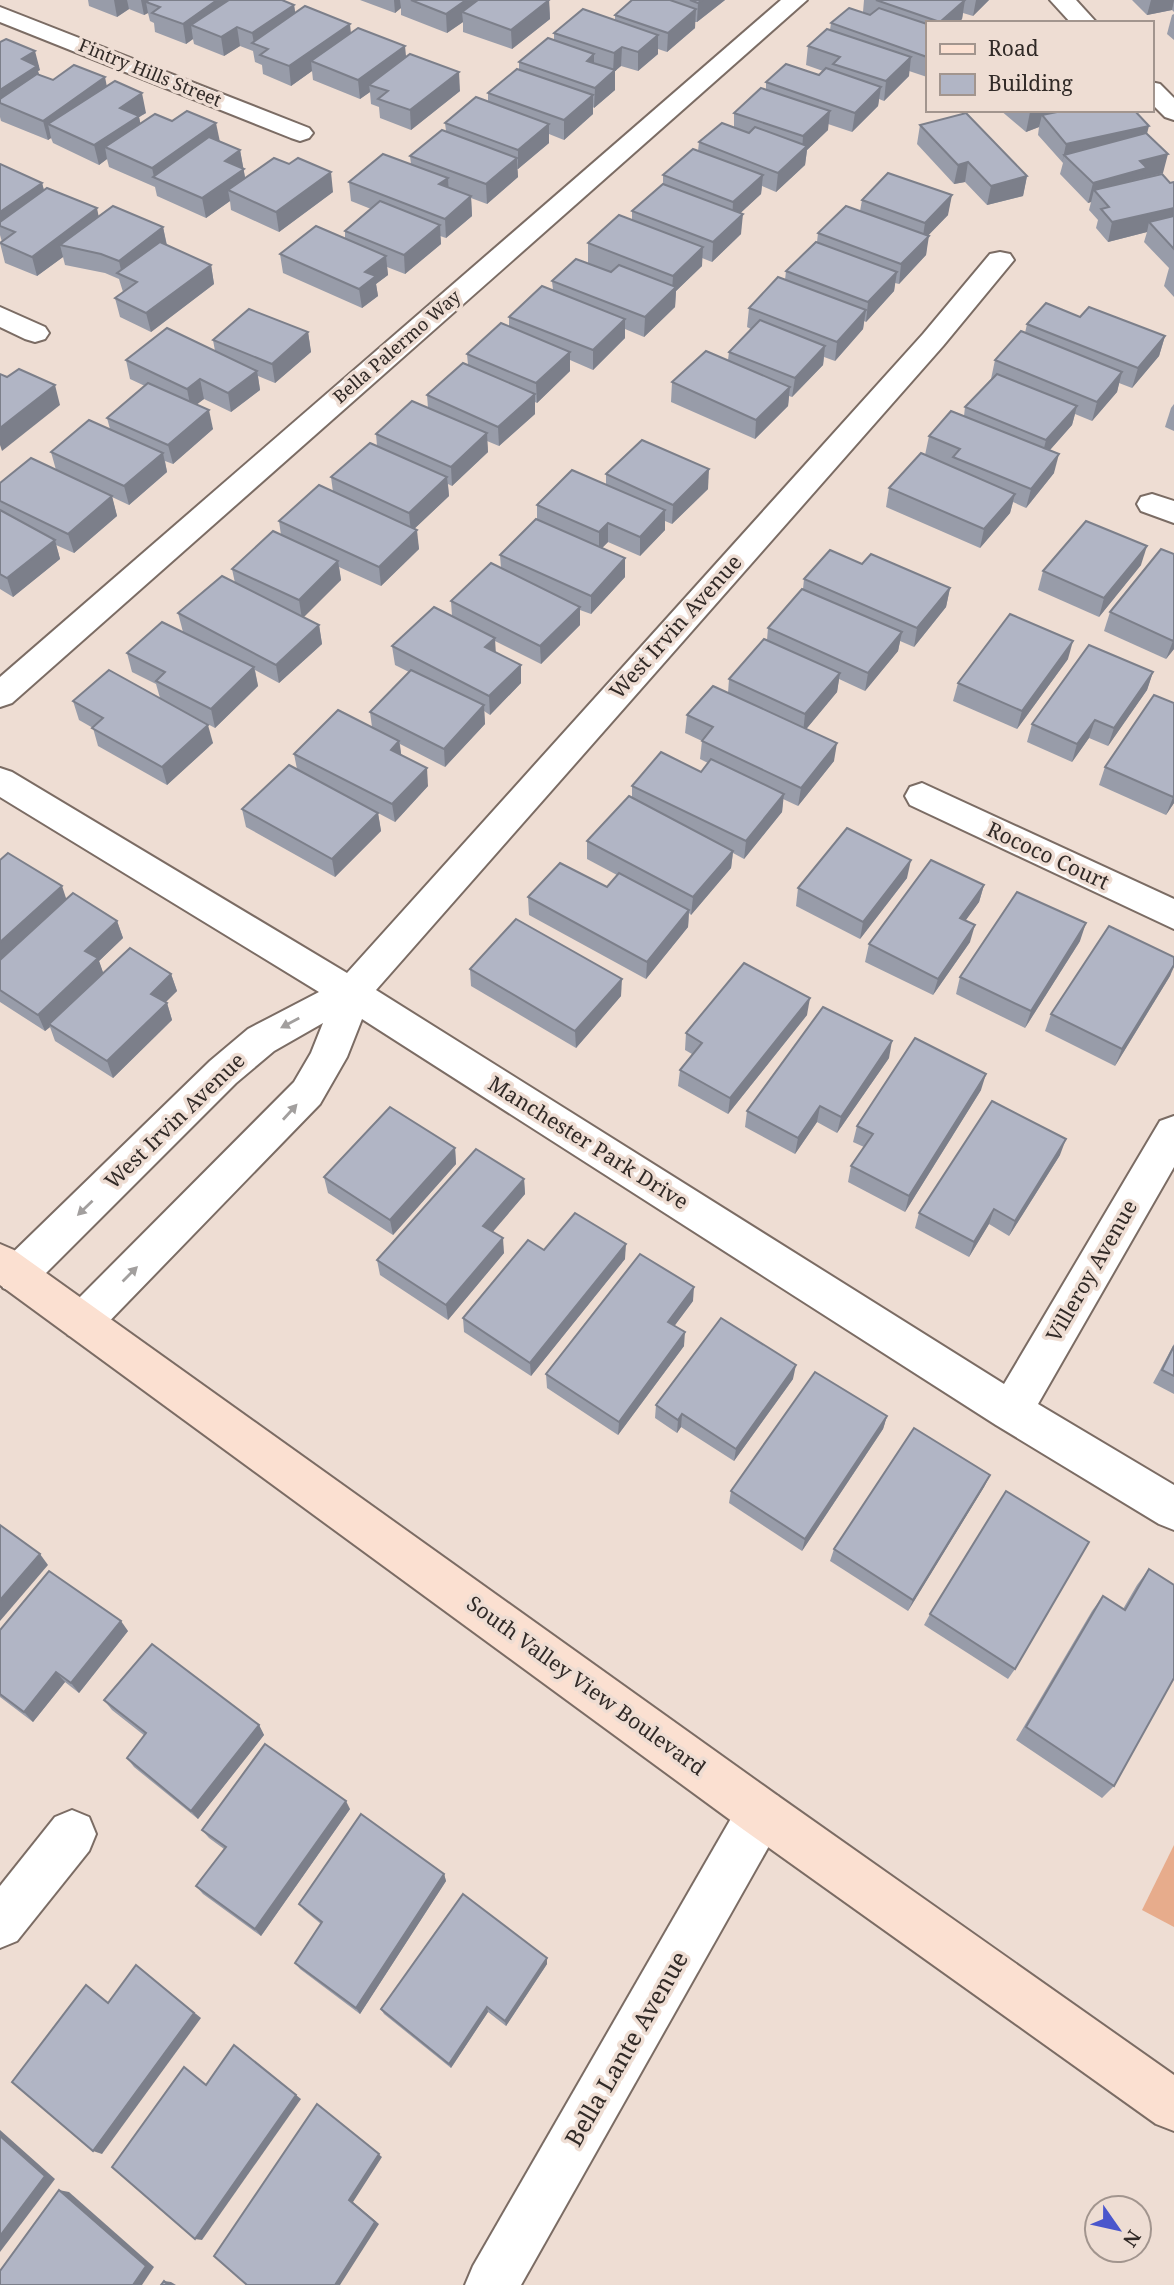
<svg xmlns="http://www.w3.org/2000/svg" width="1174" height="2285" font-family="'Noto Serif',serif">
<rect width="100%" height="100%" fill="#eeddd3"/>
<path fill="#e7ac8c" d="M1174,1845V1927L1142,1910Z"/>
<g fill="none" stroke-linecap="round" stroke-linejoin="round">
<defs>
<g id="minor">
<path d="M781,0H807L12,703L0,707V677Z"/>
<path d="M1050,0H1076L1097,23H1071Z"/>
<path d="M0,7L309,128L313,133L309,138L300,141L291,138L0,22Z"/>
<path d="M1151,82L1160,84L1174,98V120L1165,117L1151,103Z"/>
<path d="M1000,252L1010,254L1014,260L943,346L376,990L1004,1384L1160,1121L1174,1116V1167L1038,1404L1174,1485V1530L1159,1524L996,1425L362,1019L347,1057L320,1104L96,1335L82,1340L68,1335L62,1322L68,1309L294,1082L311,1053L323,1023L274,1051L236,1083L31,1288L17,1293L3,1288L0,1268L3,1262L210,1061L248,1029L319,992L0,797V768L12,772L347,973L923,334L990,254Z"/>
<path d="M0,307L45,327L49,333L45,339L35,342L25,339L0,327Z"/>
<path d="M1152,494L1174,501V523L1141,511L1137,504L1141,497Z"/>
<path d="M922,783L1174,899V929L910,805L905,796L910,787Z"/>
<path d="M761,1789L778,1796L785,1813L778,1830L521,2285H465L473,2266L744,1796Z"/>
<path d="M72,1810L89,1817L96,1834L89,1851L17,1941L0,1948V1886L55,1817Z"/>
</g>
<path id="secondary" d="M0,1244L14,1250L778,1796L1174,2075V2131L1156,2124L744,1830L0,1285Z"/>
</defs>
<use href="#minor" stroke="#7b6c64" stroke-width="4"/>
<use href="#secondary" stroke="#7b6c64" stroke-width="4"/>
<use href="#minor" fill="#fff" fill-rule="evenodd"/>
<use href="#secondary" fill="#fbe0d1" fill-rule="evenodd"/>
</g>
<g fill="#989ca9">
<path d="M88,0H282L294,5L295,13L351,33L406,56L460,91L411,130L380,118L379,107L371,104L370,92L360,99L313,80L312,71L291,86L263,74L262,65L255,62L253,51L240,46L224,56L194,44L193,39L186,44L155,32L154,23L150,21L148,13L144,15L129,9L117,17L89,6Z"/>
<path d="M360,0H549L550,19L512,49L463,32V22L447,33L401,15V8L395,13Z"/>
<path d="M632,0H725L697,22H695V28L667,52L658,49V54L638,71L621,66L615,71V90L594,108L593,107V114L564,140L549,134V143L518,169H517L518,177L487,204L471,198L472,216L446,238L440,236L441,244L405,274L387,267L388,275L376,284L378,296L362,308L283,273L280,254L345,238V231L371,209L351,201L349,182L411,164L410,156L446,131L445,123L488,102V93L519,69V62L554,40V33L615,20V15Z"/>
<path d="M864,0H989L973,16L963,13L962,19L958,23H927V77L909,71V76L884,101L879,99L878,106L852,132L828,124V130L807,150L805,165L776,192L762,186L761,194L740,213L741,234L712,262L702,258V266L676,291L675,307L644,337L625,329V338L593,370L570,360V371L537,403L535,402V414L499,446L487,441L488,452L452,486L448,484L449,496L415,528L419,549L381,586L339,567L341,580L303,617L319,625L322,644L279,683L255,670L258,686L215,728L189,714L213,743L167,785L98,746L93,728L79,720L73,701L160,698L156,684L132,672L127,653L183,632L178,613L235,583L232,569L281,535L279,521L333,492L331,477L377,446L376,434L428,408L427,395L468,365L467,354L509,327V317L553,290L552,281L611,272L588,263V243L632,220V211L663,184V175L698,151L699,142L734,127V113L766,89V82L819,75L823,71L806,65L808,46L830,30L831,23L863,12Z"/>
<path d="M1132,0H1174V12L1172,10L1147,15Z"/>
<path d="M1174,14V40L1167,34L1172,15Z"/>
<path d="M0,42L40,70L38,71L39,75L53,80L107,86L146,113L139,117L140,123L220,142L240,150L245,178L333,192L279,232L231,210L230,201L206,218L157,196L155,187L109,167L107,159L99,165L53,143L51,138L48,140L1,121L0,117Z"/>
<path d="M1000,110H1134L1147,133L1163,173L1144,179L1170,183L1174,182V297L1164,286L1169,268L1144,242L1147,232L1108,242L1096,228L1098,220L1089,210L1091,202L1088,203L1060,174L1063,163L1038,135L1039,127L1026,132Z"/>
<path d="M920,125L1027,176L1023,196L987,205L965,182L954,184L917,144Z"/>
<path d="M0,164L42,183L44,190L99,217L163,227L167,245L211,265L214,284L151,332L120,317L115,298L123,292L119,279L105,273L65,265L63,257L37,276L5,263L0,243L2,242L0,235Z"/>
<path d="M862,200L948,215L928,235L926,255L899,284L895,283L894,291L866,322L864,321L863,329L835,361L824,357L823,365L792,397L789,396L788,406L755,439L671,402L672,382L728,360L729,352L751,329L747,327L749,308L785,280L786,271L817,242L818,233L860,211Z"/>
<path d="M1080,317L1165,336L1159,356L1132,388L1119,383L1117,392L1092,421L1075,414L1072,425L1050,450L1054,473L1026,508L1013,502L1010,513L980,548L886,507L889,488L925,455L929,436L964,416L965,407L991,379L995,360L1025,333L1027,324Z"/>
<path d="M308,332L311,352L275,383L258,376L260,390L231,412L204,399L196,404L213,429L173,464L165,461L167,472L129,505L112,497L117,516L74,553L56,545L60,559L13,597L0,589V483L56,470L51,452L110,429L107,418L145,386L130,379L126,360L215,351L213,340Z"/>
<path d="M1174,404V431L1165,427L1171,408Z"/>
<path d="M606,474L708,489L672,524L665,521V530L640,556L608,542L602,548L625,558V577L591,614L580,610V625L541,664L495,641V652L521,683L490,715L484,711L485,724L445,767L400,744L401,755L428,786L395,822L378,813L381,831L335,877L246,827L242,809L297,769L294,754L372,727L370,712L409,672L395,665L392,646L452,616L451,601L501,568L500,555L537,519V505L606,485Z"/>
<path d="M1174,554V649L1166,659L1104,631L1110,612Z"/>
<path d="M862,564L950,588L946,607L914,647L900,641L898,651L865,691L839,679L837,692L806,729L834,761L798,806L783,799L782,812L744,859L733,853L731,868L691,915L689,913L688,927L646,979L529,915L528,897L607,887L617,875L587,859V841L632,797V786L701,772L708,763L700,759L702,741L685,733L687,715L728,693L729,679L767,640L768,628L803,589L804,579Z"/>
<path d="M1141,565L1099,617L1038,590L1043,571Z"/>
<path d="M1068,659L1017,729L953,701L958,683Z"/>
<path d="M1153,672L1147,690L1108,746L1089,738L1072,762L1027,742L1032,724Z"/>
<path d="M1174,703V803L1166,815L1099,785L1105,767Z"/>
<path d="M0,860L66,899L117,921L123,938L99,961L103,973L171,974L177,991L165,1002L167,1003L172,1020L113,1078L55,1041L50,1027L45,1031L0,1002Z"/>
<path d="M907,878L860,939L796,906L798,888Z"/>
<path d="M984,885L979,902L965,921L970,942L933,995L865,962L869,944Z"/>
<path d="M1080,941L1025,1028L956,994L960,977Z"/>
<path d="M1174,957V967L1170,976L1115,1066L1045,1031L1051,1014Z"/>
<path d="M470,969L621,996L576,1048L471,986Z"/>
<path d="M807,1015L728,1114L678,1086L680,1070L692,1054L685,1050L686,1033Z"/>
<path d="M889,1058L837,1133L817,1122L795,1154L745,1127L747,1111Z"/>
<path d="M981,1090L905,1212L848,1182L851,1166L864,1147L853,1142L857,1126Z"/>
<path d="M455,1148L456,1164L393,1235L328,1193L324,1177Z"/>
<path d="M1060,1155L1009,1236L989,1224L969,1257L915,1228L919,1213Z"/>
<path d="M524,1179L525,1194L492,1232L504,1253L448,1320L380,1275L377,1260Z"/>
<path d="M544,1250L625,1259L531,1376L464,1332L463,1318Z"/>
<path d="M693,1301L674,1326L684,1346L618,1435L547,1388L546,1374Z"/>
<path d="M1174,1344V1394L1153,1383Z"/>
<path d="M793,1379L734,1461L681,1427L677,1433L655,1418L656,1405Z"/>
<path d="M887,1416L883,1429L802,1551L729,1503L731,1491Z"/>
<path d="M990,1475L984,1487L908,1611L830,1561L834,1549Z"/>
<path d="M1149,1569L1114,1786L1102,1798L1016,1740L1092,1611L1103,1596L1123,1609L1137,1585Z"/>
<path d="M930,1614L1015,1669L1008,1679L924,1625Z"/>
<path d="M0,1630L128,1631L79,1693L65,1682L33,1722L0,1697Z"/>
<path d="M104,1700L259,1725L264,1735L198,1819L134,1767L127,1758L145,1736L112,1710Z"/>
<path d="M350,1809L261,1936L203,1894L196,1886L224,1849L209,1838L202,1830Z"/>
<path d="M444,1874L446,1881L360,2014L300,1969L295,1963L321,1924L304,1910L299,1904Z"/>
<path d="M547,1958V1964L506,2026L488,2012L451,2068L384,2014L381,2009Z"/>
</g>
<g fill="#7c7f8a">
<path d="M114,0H127L129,9L117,17Z"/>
<path d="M141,0H168L146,2L148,13L144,15Z"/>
<path d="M217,0H234L191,25L193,39L186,44L183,24Z"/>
<path d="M394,0H400L401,8L395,13Z"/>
<path d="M466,0H491L462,12L463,22L447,33L446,14Z"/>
<path d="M549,0L550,19L512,49L511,30Z"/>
<path d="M702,0H725L697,22L698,3Z"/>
<path d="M965,0L962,19L958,23H940Z"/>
<path d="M976,0H989L973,16Z"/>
<path d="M1151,0H1174L1172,10L1147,15Z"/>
<path d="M294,5L297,24L254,43L252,33Z"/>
<path d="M696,9L695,28L667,52L668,33Z"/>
<path d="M350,24L352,43L311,61L312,71L291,86L289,66Z"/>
<path d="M237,27L240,46L224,56L221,37Z"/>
<path d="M658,35V54L638,71V52Z"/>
<path d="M405,46L407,66L369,85L370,92L360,99L358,80Z"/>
<path d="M622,47L621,66L615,71V90L594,108L595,88L613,72L614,53Z"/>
<path d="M35,51L40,70L38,71L42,85L0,103V90L22,59Z"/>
<path d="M594,54V74L587,61Z"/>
<path d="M911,57L909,76L884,101L886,81Z"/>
<path d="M459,72L460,91L411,130L410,110Z"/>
<path d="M105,77L109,97L48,124L51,138L48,140L43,121Z"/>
<path d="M881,87L878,106L852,132L855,113Z"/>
<path d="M142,93L146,113L139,117L143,135L105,147L107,159L99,165L94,145L120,108Z"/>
<path d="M593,95V114L564,140V120Z"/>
<path d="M1036,110H1075L1042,115L1039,127L1026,132L1030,112Z"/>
<path d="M830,111L828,130L807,150L805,165L776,192L778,173L802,151L803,136Z"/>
<path d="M216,123L220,142L154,177L152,168Z"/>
<path d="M549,124V143L518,169V150Z"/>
<path d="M1149,126L1144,145L1064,155L1062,163L1066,144Z"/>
<path d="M240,150L247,188L228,190L230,201L206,218L202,198L225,161Z"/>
<path d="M1168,154L1163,173L1094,190L1091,202L1088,203L1093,183L1140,161Z"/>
<path d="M517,158L518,177L487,204L486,184Z"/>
<path d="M968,162L965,182L954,184L958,165Z"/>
<path d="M331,172L333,192L279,232L276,212Z"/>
<path d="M763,175L761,194L732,221L733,202Z"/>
<path d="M1027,176L1023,196L987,205L991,186Z"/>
<path d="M448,178L449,197L439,184Z"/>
<path d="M42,183L47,202L0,226V212Z"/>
<path d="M952,195L948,215L922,242L925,223Z"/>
<path d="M471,196L472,216L446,238L445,219Z"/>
<path d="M97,208L101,228L60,245L63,257L37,276L32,257Z"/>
<path d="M1174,208V226L1149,222L1147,232L1108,242L1112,222Z"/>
<path d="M743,214L741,234L712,262L713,242Z"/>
<path d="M440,225L441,244L405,274L404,255Z"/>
<path d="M163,227L167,247L122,275L119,261Z"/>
<path d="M929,236L926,255L899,284L901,264Z"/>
<path d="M703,247L702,266L676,291L675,307L644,337L645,317L672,291L673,276Z"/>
<path d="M386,256L388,275L376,284L378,296L362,308L359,289L365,272Z"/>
<path d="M211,265L214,284L151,332L146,313Z"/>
<path d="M897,272L894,291L866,322L868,302Z"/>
<path d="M866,310L863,329L835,361L837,342Z"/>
<path d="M625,319V338L593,370V350Z"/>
<path d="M308,332L311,352L275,383L272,364Z"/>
<path d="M1165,336L1159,356L1132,388L1138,368Z"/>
<path d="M825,346L823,365L792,397L795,378Z"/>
<path d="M570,352V371L537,403L536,383Z"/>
<path d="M257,371L260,390L231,412L228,393Z"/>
<path d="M1122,372L1117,392L1092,421L1097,402Z"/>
<path d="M200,379L204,399L191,409L187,389Z"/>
<path d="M55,385L60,405L2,451L0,445V428Z"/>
<path d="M790,387L788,406L755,439L756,420Z"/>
<path d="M535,394V414L499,446L498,427Z"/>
<path d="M1077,406L1072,425L1041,460L1046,440Z"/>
<path d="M209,410L213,429L173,464L168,445Z"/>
<path d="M487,433L488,452L452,486L451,467Z"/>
<path d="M163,453L167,472L129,505L124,486Z"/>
<path d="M1059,454L1054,473L1026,508L1031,489Z"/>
<path d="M709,469L708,489L672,524L673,505Z"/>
<path d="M447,477L449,496L411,532L409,513Z"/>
<path d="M1015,494L1010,513L980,548L984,529Z"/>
<path d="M112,496L117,516L74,553L68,534Z"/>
<path d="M665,510V530L640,556V537Z"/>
<path d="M608,523V542L599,551V532Z"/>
<path d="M417,530L419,549L381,586L379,567Z"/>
<path d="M55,540L60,559L13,597L7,578Z"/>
<path d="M1147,546L1141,565L1099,617L1104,598Z"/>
<path d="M625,558V577L591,614V596Z"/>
<path d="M338,561L341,580L302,619L299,600Z"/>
<path d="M950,588L946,607L914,647L917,628Z"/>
<path d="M580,607V625L541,664L540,646Z"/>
<path d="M319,625L322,644L279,683L276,665Z"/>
<path d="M902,632L898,651L865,691L868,673Z"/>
<path d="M495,638L496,656L485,647Z"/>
<path d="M1174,639V649L1166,659L1173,641Z"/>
<path d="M1073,641L1068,659L1017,729L1022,711Z"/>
<path d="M521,665V683L490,715L489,696Z"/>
<path d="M254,667L258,686L215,728L211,709Z"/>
<path d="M1153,672L1147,690L1108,746L1114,728Z"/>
<path d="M840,673L837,692L803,733L805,714Z"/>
<path d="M484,705L485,724L445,767L444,749Z"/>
<path d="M1095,720L1089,738L1072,762L1077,744Z"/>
<path d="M208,725L213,743L167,785L162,767Z"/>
<path d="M399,741L402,759L391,750Z"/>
<path d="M837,743L834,761L798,806L801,788Z"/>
<path d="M427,768L428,786L395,822L392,804Z"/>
<path d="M784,794L782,812L744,859L746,841Z"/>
<path d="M1174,795V803L1166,815Z"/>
<path d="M378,813L381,831L335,877L332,859Z"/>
<path d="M733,851L731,868L691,915L693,897Z"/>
<path d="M911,860L907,878L860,939L863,922Z"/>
<path d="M984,885L979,902L955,935L960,918Z"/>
<path d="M62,886L68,904L0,966V942Z"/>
<path d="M689,910L688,927L646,979L647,962Z"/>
<path d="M117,921L123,938L99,961L104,975L49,1024L50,1027L45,1031L38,1015L85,951Z"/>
<path d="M1086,923L1080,941L1025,1028L1031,1011Z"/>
<path d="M975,925L970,942L933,995L938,979Z"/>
<path d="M1174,965L1170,976L1115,1066L1122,1049Z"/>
<path d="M171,974L177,991L157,1011L151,994Z"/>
<path d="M622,979L621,996L576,1048L575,1031Z"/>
<path d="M810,998L807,1015L728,1114L730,1098Z"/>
<path d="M167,1003L172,1020L113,1078L107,1061Z"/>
<path d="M892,1041L889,1058L837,1133L841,1117Z"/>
<path d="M986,1074L981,1090L905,1212L909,1196Z"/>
<path d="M820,1106L817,1122L795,1154L798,1138Z"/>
<path d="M1066,1139L1060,1155L1009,1236L1015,1221Z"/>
<path d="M455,1148L456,1164L393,1235L390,1220Z"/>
<path d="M524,1179L525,1194L485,1241L483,1226Z"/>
<path d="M994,1209L989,1224L969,1257L974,1242Z"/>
<path d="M503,1238L504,1253L448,1320L446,1305Z"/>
<path d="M626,1244L625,1259L531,1376L530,1363Z"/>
<path d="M694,1287L693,1301L667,1336L668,1322Z"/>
<path d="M685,1332L684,1346L618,1435L619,1422Z"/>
<path d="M796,1365L793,1379L734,1461L736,1449Z"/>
<path d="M682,1414L681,1427L677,1433L678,1420Z"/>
<path d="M887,1416L883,1429L802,1551L805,1539Z"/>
<path d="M990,1475L984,1487L908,1611L913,1600Z"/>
<path d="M40,1554L48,1565L0,1621V1600Z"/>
<path d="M121,1621L128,1631L79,1693L71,1683Z"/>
<path d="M56,1672L65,1682L33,1722L24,1712Z"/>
<path d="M259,1725L264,1735L198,1819L191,1811Z"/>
<path d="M346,1801L350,1809L261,1936L255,1929Z"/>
<path d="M444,1874L446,1881L360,2014L356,2008Z"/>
<path d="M547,1958V1964L506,2026L505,2021Z"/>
<path d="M136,1965L201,2018L102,2154L93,2151Z"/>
<path d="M487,2007L488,2012L451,2068L449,2064Z"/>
<path d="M234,2045L301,2099L202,2240L195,2239Z"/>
<path d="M317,2104L382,2157L353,2202L379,2224L340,2285H335L349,2200Z"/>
<path d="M0,2130L55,2179L0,2252Z"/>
<path d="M59,2190L69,2192L154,2267L142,2285H133Z"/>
<path d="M164,2281L171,2282L176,2285H168Z"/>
</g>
<g fill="#b1b5c5" stroke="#7c7f8a" stroke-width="2">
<path d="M149,0H217L183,24L152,13L160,7L146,2Z"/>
<path d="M229,0H282L294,5L252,33L237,27L221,37L191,25Z"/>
<path d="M411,0H466L446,14Z"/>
<path d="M478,0H549L511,30L462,12Z"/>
<path d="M632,0H670L696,9L668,33L615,15Z"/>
<path d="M690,0H702L698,3Z"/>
<path d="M876,0H965L940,22Z"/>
<path d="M305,6L350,24L289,66L260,55L268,49L252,43Z"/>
<path d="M849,8L870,15L879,8L927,24V57L831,23Z"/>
<path d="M583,9L658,35L638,52L622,47L614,53L554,33Z"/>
<path d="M358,28L405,46L358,80L311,61Z"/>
<path d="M827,29L911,57L886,81L833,64L840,57L808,46Z"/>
<path d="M548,38L594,54L587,61L615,70L595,88L519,62Z"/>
<path d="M6,39L35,51L22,59L37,66L0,90V42Z"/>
<path d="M410,54L459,72L410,110L378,99L388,91L369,85Z"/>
<path d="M786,64L819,75L826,68L881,87L855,113L766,82Z"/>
<path d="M74,65L105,77L43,121L0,103V99L37,74L53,80Z"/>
<path d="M517,69L593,95L564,120L488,93Z"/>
<path d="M115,81L142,93L120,108L139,116L94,145L48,124Z"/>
<path d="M761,88L830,111L803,136L734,113Z"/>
<path d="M476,97L549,124L518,150L445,123Z"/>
<path d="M1067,110H1134L1149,126L1066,144L1042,115Z"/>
<path d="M187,111L216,123L152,168L105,147L155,114L172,121Z"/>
<path d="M966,113L1027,176L991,186L968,162L958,165L920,125Z"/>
<path d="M722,123L749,133L755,127L807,146L778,173L699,142Z"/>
<path d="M442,130L517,158L486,184L410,156Z"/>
<path d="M1146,133L1168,154L1140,161L1147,168L1093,183L1064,155Z"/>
<path d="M209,137L240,150L225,161L244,169L202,198L153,177Z"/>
<path d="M693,149L763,175L733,202L663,175Z"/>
<path d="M383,154L448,178L439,184L471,196L445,219L349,182Z"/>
<path d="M274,158L289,164L298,158L331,172L276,212L228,190Z"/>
<path d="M0,164L42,183L0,212Z"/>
<path d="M888,173L952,195L925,223L862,200Z"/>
<path d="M1162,174L1170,183L1174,182V208L1112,222L1101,209L1109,207L1094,190Z"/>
<path d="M663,184L743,214L713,242L632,211Z"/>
<path d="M47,188L97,208L32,257L0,243L15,232L0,226V222Z"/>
<path d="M380,201L440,225L404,255L345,231Z"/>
<path d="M113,206L163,227L119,261L101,254L60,245Z"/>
<path d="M846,206L929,236L901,264L818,233Z"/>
<path d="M619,215L703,247L673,276L588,243Z"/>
<path d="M1174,216V249L1149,222Z"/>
<path d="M316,226L386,256L365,272L376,276L359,289L280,254Z"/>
<path d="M160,242L211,265L146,313L115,298L137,282L117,273Z"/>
<path d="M816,242L897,272L868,302L786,271Z"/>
<path d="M576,259L611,272L619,265L676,287L645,317L552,281Z"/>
<path d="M778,277L866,310L837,342L749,308Z"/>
<path d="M542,286L625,319L593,350L509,317Z"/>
<path d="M1046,303L1080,317L1089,307L1165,336L1138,368L1027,324Z"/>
<path d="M249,309L308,332L272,364L213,340Z"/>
<path d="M760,320L825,346L795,378L729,352Z"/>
<path d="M501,323L570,352L536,383L467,354Z"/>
<path d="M167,328L257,371L228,393L200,379L187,389L126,360Z"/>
<path d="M1021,331L1122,372L1097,402L995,360Z"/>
<path d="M706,351L790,387L756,420L672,382Z"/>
<path d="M463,363L535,394L498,427L427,395Z"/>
<path d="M19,369L55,385L0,428V374L7,377Z"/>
<path d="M997,374L1077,406L1046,440L965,407Z"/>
<path d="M148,383L209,410L168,445L107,418Z"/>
<path d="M412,401L487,433L451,467L376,434Z"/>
<path d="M951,411L1059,454L1031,489L953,457L960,449L929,436Z"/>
<path d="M89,420L163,453L124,486L51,452Z"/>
<path d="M642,440L709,469L673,505L606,474Z"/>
<path d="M370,443L447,477L409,513L331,477Z"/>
<path d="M921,453L1015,494L984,529L889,488Z"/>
<path d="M31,458L112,496L68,534L0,501V483Z"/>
<path d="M572,470L665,510L640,537L608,523L599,532L537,505Z"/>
<path d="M319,485L417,530L379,567L279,521Z"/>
<path d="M0,510L55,540L7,578L0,574Z"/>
<path d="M536,519L625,558L591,596L500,555Z"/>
<path d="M1086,521L1147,546L1104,598L1043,571Z"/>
<path d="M273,531L338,561L299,600L232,569Z"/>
<path d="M1161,549L1174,554V639L1173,641L1110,612Z"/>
<path d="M830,550L862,564L871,554L950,588L917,628L804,579Z"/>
<path d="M491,563L580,607L540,646L451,601Z"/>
<path d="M222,576L319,625L276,665L178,613Z"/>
<path d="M802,589L902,632L868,673L768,628Z"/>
<path d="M434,607L495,638L485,647L521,665L489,696L392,646Z"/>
<path d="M1010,614L1073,641L1022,711L958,683Z"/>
<path d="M162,622L254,667L211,709L156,681L165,672L127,653Z"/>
<path d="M764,639L840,673L805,714L729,679Z"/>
<path d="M1089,645L1153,672L1114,728L1095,720L1077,744L1032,724Z"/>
<path d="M109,670L208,725L162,767L92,728L103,718L73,701Z"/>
<path d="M411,670L484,705L444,749L370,712Z"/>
<path d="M713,686L837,743L801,788L702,741L713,727L687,715Z"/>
<path d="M1154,695L1174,703V795L1173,797L1105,767Z"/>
<path d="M338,710L399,741L391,750L427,768L392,804L294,754Z"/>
<path d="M661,752L701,772L711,759L784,794L746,841L632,786Z"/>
<path d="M289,765L378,813L332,859L242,809Z"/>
<path d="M629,796L733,851L693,897L587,841Z"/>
<path d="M847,828L911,860L863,922L798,888Z"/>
<path d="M8,853L62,886L0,942V860Z"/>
<path d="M931,860L984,885L960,918L975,925L938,979L869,944Z"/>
<path d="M560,863L607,887L619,873L689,910L647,962L528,897Z"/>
<path d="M1017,892L1086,923L1031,1011L960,977Z"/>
<path d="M73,893L117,921L85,951L98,958L38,1015L0,990V960Z"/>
<path d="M516,919L622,979L575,1031L470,969Z"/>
<path d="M1109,926L1174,957V965L1122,1049L1051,1014Z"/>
<path d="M130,948L171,974L151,994L167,1003L107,1061L49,1024Z"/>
<path d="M744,963L810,998L730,1098L680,1070L702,1043L686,1033Z"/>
<path d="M823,1007L892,1041L841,1117L820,1106L798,1138L747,1111Z"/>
<path d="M915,1038L986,1074L909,1196L851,1166L873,1134L857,1126Z"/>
<path d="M992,1101L1066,1139L1015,1221L994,1209L974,1242L919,1213Z"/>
<path d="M390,1107L455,1148L390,1220L324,1177Z"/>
<path d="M476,1149L524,1179L483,1226L503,1238L446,1305L377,1260Z"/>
<path d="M575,1213L626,1244L530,1363L463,1318L528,1240L544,1250Z"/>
<path d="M640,1254L694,1287L668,1322L685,1332L619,1422L546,1374Z"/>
<path d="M721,1318L796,1365L736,1449L682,1414L678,1420L656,1405Z"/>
<path d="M1174,1346V1376L1162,1370Z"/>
<path d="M815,1372L887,1416L805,1539L731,1491Z"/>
<path d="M914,1428L990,1475L913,1600L834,1549Z"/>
<path d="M1006,1491L1089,1542L1015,1669L930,1614Z"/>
<path d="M0,1525L40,1554L0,1600Z"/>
<path d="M1149,1569L1174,1585V1678L1114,1786L1026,1727L1103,1596L1125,1610Z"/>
<path d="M49,1571L121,1621L71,1683L56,1672L24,1712L0,1694V1630Z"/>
<path d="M152,1644L259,1725L191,1811L127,1758L146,1733L104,1700Z"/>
<path d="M265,1744L346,1801L255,1929L196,1886L226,1847L202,1830Z"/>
<path d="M361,1814L444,1874L356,2008L295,1963L322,1922L299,1904Z"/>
<path d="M463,1894L547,1958L505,2021L487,2007L449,2064L381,2009Z"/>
<path d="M136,1965L194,2013L93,2151L12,2082L86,1985L108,2003Z"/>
<path d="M234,2045L296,2095L195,2239L112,2167L184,2067L206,2085Z"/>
<path d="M317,2104L379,2154L349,2200L375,2222L335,2285H247L214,2256Z"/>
<path d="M0,2136L45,2176L0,2236Z"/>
<path d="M59,2190L146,2266L133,2285H0V2271Z"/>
<path d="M164,2281L168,2285H161Z"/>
</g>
<defs><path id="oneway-solid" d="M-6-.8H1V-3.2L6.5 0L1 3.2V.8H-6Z" transform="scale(1.75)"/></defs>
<g fill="#a29f9e">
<use href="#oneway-solid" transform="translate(290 1023) rotate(152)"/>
<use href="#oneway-solid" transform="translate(290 1112) rotate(-48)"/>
<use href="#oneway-solid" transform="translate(85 1208) rotate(136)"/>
<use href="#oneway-solid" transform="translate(130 1274) rotate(-45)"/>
</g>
<g text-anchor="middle" stroke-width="7" stroke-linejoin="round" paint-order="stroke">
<g font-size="18" fill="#312a27" stroke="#eeddd3">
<text transform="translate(150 73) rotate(22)" y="6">Fintry Hills Street</text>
<text transform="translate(397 347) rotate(-41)" y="6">Bella Palermo Way</text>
</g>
<g font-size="21" fill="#312a27" stroke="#eeddd3">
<text transform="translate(676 627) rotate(-48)" y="7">West Irvin Avenue</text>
<text transform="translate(1048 856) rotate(25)" y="7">Rococo Court</text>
<text transform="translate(175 1121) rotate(-44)" y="7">West Irvin Avenue</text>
<text transform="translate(588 1143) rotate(32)" y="7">Manchester Park Drive</text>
<text transform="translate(1092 1271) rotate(-60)" y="7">Villeroy Avenue</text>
<text transform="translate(586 1686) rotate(36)" y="7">South Valley View Boulevard</text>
</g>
<g font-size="24" fill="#312a27" stroke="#eeddd3">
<text transform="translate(627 2049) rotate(-60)" y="8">Bella Lante Avenue</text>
</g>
</g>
<rect x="926" y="21" width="228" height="91" fill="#eeddd3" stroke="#a2958e" stroke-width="2"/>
<rect x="940" y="44" width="35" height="10" fill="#fbe0d1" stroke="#a2958e" stroke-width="2"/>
<text x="988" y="56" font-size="21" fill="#312a27">Road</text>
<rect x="940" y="74" width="35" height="21" fill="#b1b5c5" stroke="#a2958e" stroke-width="2"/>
<text x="988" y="91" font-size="21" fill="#312a27">Building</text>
<g transform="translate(1118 2229) rotate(124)"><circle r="33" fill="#eeddd3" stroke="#a2958e" stroke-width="2"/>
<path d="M0-5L12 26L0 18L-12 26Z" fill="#4a56cc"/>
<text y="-10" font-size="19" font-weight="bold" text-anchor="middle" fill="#312a27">N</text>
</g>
</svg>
